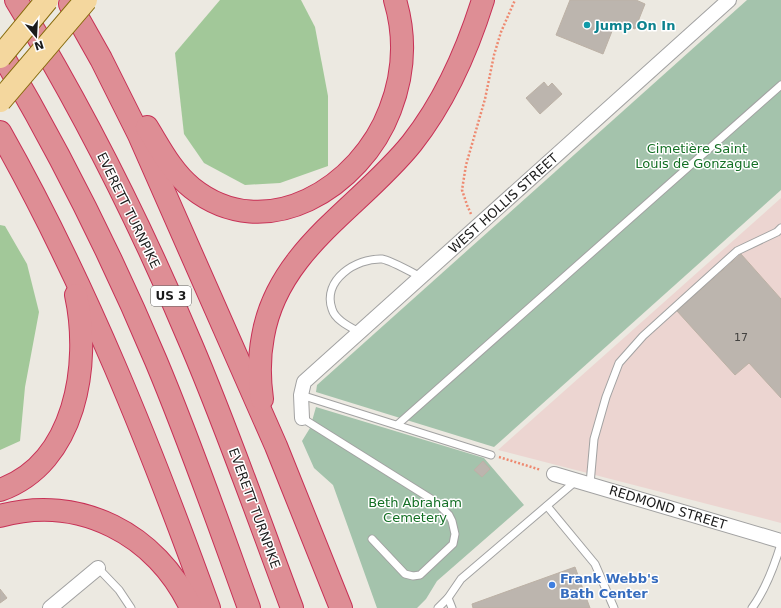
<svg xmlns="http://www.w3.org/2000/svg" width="781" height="608" font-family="'DejaVu Sans',sans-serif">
<rect width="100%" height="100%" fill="#ece9e1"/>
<path fill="#ecd5d1" d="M781,198V523L498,450Z"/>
<g fill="#a2c899">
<path d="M220,0H301L315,27L328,96V166L280,183L245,185L204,163L184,134L175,53Z"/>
<path d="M0,225L5,226L27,264L39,312L25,387L20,441L0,450Z"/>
</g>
<g fill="#a4c3ac">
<path d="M747,0H781V190L494,447L316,392L317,385Z"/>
<path d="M316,407L484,458L524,505L437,581L426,599L417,608H377L333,485L314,468L302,441L310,428Z"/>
</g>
<g fill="#bcb5ae" stroke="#bcb1a5">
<path d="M570,0H636L645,4L635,29L616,21L603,54L556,35Z"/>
<path d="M544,82L548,87L552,83L562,94L540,114L526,98Z"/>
<path d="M741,254L781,299V398L749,363L735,375L677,311Z"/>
<path d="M483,461L490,469L482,477L474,470Z"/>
<path d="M575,567L590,608H473L472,604Z"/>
<path d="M0,589L7,598L0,603Z"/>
</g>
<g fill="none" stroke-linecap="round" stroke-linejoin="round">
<defs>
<g id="service">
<path d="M359,332C350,327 335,320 332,309C322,280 356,258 382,259C390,260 413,273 421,277"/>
<path d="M301,395L491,455"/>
<path d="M302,418L436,502L449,515L452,521L455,534L453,544L420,575L413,576L405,574L372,539"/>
<path d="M397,425L781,85"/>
<path d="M590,484L594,439L606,397L619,363L643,336L737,251L777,232L781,228"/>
<path d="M547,506L595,564L614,608"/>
<path d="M98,568L119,590L131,608"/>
<path d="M448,598L452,608"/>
<path d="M438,608L448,598L461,579L577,480"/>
<path d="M752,608C766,589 774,567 781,544"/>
</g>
<g id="minor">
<path d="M302,418L301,395L304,382L729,0"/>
<path d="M554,474L781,541"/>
<path d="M50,608L98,568"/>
</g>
<g id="motorway">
<path d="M16,0C83,110 141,225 191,344C228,431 259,520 292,608"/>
<path d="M70,4L101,59L139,135L276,446L341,608"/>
<path d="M0,51C59,151 111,254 156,361C190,442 219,525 249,608"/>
<path d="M147,127C160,148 172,172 192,188C266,247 361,187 390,110C404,74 406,37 395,0"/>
<path d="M0,132C86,284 150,445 209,608"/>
<path d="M262,399C259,378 259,357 263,336C278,249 361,207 412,143C445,101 467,51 483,0"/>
<path d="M0,490C76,463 91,364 76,295"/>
<path d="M0,516C79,494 157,534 191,608"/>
</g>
</defs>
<use href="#service" stroke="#a2a2a2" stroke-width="9"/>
<use href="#minor" stroke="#a2a2a2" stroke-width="16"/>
<use href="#motorway" stroke="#c73156" stroke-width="24"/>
<g stroke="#ee8970" stroke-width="2.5" stroke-dasharray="2 2" stroke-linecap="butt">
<path d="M471,214L467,205L462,190L466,165L485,99L494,55L501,32L515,0"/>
<path d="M499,457L541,470"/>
</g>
<use href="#service" stroke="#fff" stroke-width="7"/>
<use href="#minor" stroke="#fff" stroke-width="14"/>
<use href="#motorway" stroke="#de8e95" stroke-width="22"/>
<defs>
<g id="primary-bridge">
<path d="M0,57L47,0"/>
<path d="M0,101L86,0"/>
</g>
</defs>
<use href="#primary-bridge" stroke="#866a0b" stroke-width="24" stroke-linecap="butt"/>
<use href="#primary-bridge" stroke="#f4d79e" stroke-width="22"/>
</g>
<circle fill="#0f9aa8" stroke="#fff" stroke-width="1.5" cx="587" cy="25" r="4"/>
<circle fill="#3f7fe0" stroke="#fff" stroke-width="1.5" cx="552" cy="585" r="4"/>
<g text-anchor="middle" stroke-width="3" stroke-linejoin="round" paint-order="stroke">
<g font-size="11" fill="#434240">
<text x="741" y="341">17</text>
</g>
<rect fill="#fff" stroke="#5f5f5f" stroke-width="1" x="151" y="286" width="40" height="20" rx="3"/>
<g font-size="12" font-weight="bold" fill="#1b1b1b">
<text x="171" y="300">US 3</text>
</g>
<g font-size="13" font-weight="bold" fill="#0d838f" stroke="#fff" text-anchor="start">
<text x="595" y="30">Jump On In</text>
</g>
<g font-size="13" fill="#136f24" stroke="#fff">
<text x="697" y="153">Cimetière Saint<tspan x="697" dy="15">Louis de Gonzague</tspan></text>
<text x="415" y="507">Beth Abraham<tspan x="415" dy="15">Cemetery</tspan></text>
</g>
<g font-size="13" fill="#1b1b1b" stroke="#fff">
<text transform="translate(503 203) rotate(-42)" y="5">WEST HOLLIS STREET</text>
<text transform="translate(129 210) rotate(64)" y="5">EVERETT TURNPIKE</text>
<text transform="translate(668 507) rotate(17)" y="5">REDMOND STREET</text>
<text transform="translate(255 508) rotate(70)" y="5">EVERETT TURNPIKE</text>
</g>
<g font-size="13" font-weight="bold" fill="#366cbe" stroke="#fff" text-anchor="start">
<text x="560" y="583">Frank Webb's<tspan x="560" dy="15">Bath Center</tspan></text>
</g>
</g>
<g transform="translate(36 36) rotate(162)" stroke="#ffffff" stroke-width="3" paint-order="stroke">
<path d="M0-3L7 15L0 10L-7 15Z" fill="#1b1b1b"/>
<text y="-6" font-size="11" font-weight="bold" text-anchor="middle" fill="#1b1b1b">N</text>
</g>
</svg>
